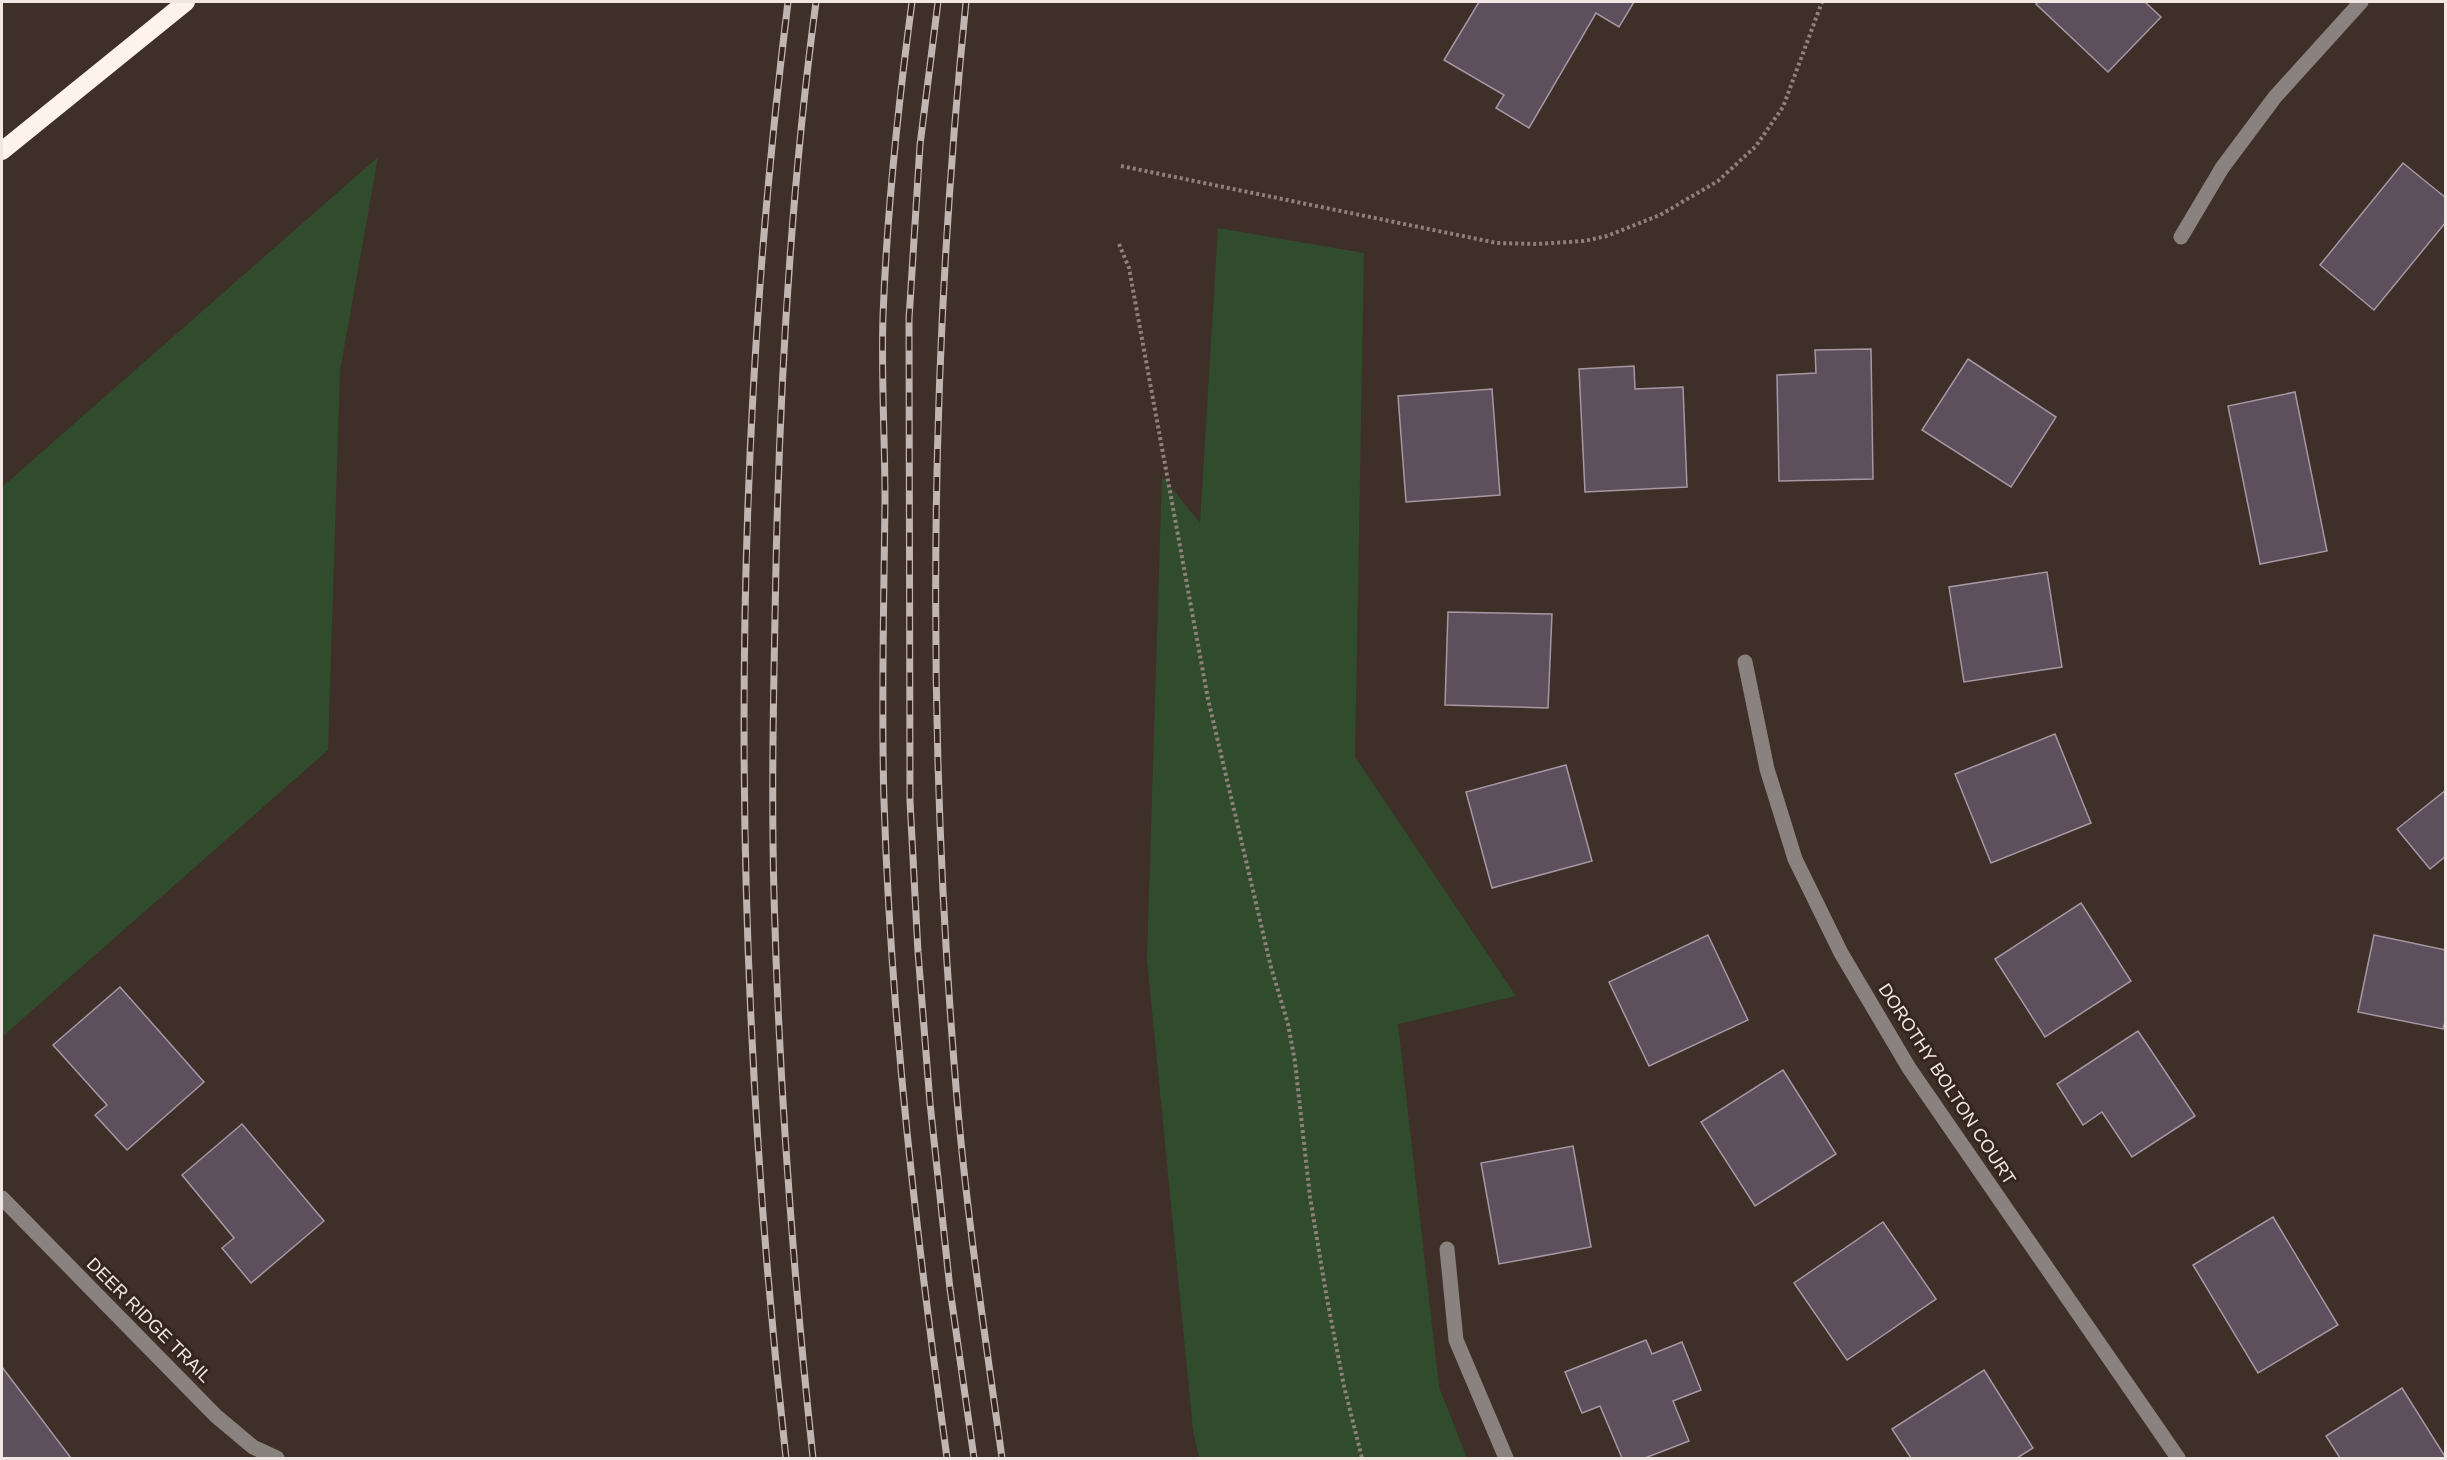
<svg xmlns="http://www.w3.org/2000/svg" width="2447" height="1460" font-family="Helvetica,sans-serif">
<rect width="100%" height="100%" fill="#3e2f28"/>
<g fill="#304c2c">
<path d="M378,157L340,371L328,750L2,1037V487Z"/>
<path d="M1218,228L1364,253L1355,757L1516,996L1398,1024L1439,1387L1467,1458H1199L1193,1430L1147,959L1162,476L1200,523Z"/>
</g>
<g fill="#5d4f5c" stroke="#a697a4" stroke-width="1.5">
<path d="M1479,2H1634L1619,27L1596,13L1529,128L1496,108L1504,95L1444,60Z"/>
<path d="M2039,2H2145L2161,17L2108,72L2036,4Z"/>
<path d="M2403,163L2446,198V222L2374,310L2320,265Z"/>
<path d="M1871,349L1873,479L1779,481L1777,375L1816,373L1815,350Z"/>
<path d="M1968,359L2056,417L2011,487L1922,430Z"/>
<path d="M1634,366L1635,389L1683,387L1687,487L1585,492L1579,369Z"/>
<path d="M1492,389L1500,495L1406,502L1398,396Z"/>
<path d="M2295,392L2327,551L2260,564L2228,406Z"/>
<path d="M2047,572L2062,667L1964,682L1949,587Z"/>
<path d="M1448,612L1552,614L1548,708L1445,705Z"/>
<path d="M2055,734L2091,823L1991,863L1955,774Z"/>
<path d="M1566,765L1592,861L1492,888L1466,792Z"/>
<path d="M2446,790V856L2430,869L2397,829Z"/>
<path d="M2081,903L2131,981L2045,1037L1995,959Z"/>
<path d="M1708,935L1748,1020L1649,1066L1609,982Z"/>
<path d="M2374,935L2446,950V1018L2443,1029L2358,1012Z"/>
<path d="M120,987L204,1082L127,1150L95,1115L107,1105L53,1045Z"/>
<path d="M2138,1031L2195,1116L2132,1157L2102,1112L2083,1125L2057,1084Z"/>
<path d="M1783,1070L1836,1154L1755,1206L1701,1122Z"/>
<path d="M242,1124L324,1221L251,1283L222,1248L234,1238L182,1175Z"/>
<path d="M1573,1146L1591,1247L1499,1264L1481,1163Z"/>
<path d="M2273,1217L2338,1325L2258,1373L2193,1265Z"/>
<path d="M1883,1222L1936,1299L1847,1360L1794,1283Z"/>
<path d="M1646,1340L1652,1354L1682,1342L1701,1390L1673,1401L1689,1441L1645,1458H1622L1600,1406L1582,1413L1565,1372Z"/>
<path d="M2,1367L71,1458H2Z"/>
<path d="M1984,1370L2033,1448L2017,1458H1911L1892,1429Z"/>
<path d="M2402,1388L2446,1458H2340L2326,1436Z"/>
</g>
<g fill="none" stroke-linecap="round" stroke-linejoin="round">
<g stroke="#8e817b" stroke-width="4" stroke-dasharray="3 3" stroke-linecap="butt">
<path d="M1121,166L1497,243L1537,244L1584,241L1607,236L1660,215L1718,181L1756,146L1783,107L1822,2"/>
<path d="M1119,244L1129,268L1208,699L1271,967L1288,1024L1295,1062L1310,1197L1327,1299L1344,1386L1362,1458"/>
</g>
<g stroke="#8a827e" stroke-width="15">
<path d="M2181,237L2222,168L2275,97L2361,2"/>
<path d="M1745,662L1767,769L1795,859L1841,953L1909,1068L2178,1458"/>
<path d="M2,1198L216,1416L253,1447L277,1458"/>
<path d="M1447,1249L1456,1340L1506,1458"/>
</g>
<path stroke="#fef2ec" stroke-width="18" d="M2,151L186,2"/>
<defs>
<g id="rail">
<path d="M912,2C898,106 887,210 883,316C881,377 885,438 885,500C884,600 881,700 884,801C891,1021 917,1240 947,1458"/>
<path d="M938,2L920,145L909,319L910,801L918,952L930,1103L950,1289L974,1458"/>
<path d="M966,2C929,363 926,725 956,1087C966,1211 985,1335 1002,1458"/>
<path d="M786,1458C732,976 728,484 788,2"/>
<path d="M813,1458C793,1271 779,1084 774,895C771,785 774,675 776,565C780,377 791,188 816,2"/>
</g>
</defs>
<use href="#rail" stroke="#c0b5b0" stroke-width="7"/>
<use href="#rail" stroke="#34251e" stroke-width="4.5" stroke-dasharray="14" stroke-linecap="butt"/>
</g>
<g text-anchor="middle" stroke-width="6" stroke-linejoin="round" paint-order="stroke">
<g font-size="18" fill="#f1e7e2" stroke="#34251e">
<text transform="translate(1947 1084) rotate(57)" y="6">DOROTHY BOLTON COURT</text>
<text transform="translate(149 1320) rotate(45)" y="6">DEER RIDGE TRAIL</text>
</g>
</g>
<rect width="2447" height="1460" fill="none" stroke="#f1e7e2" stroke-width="6"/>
</svg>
